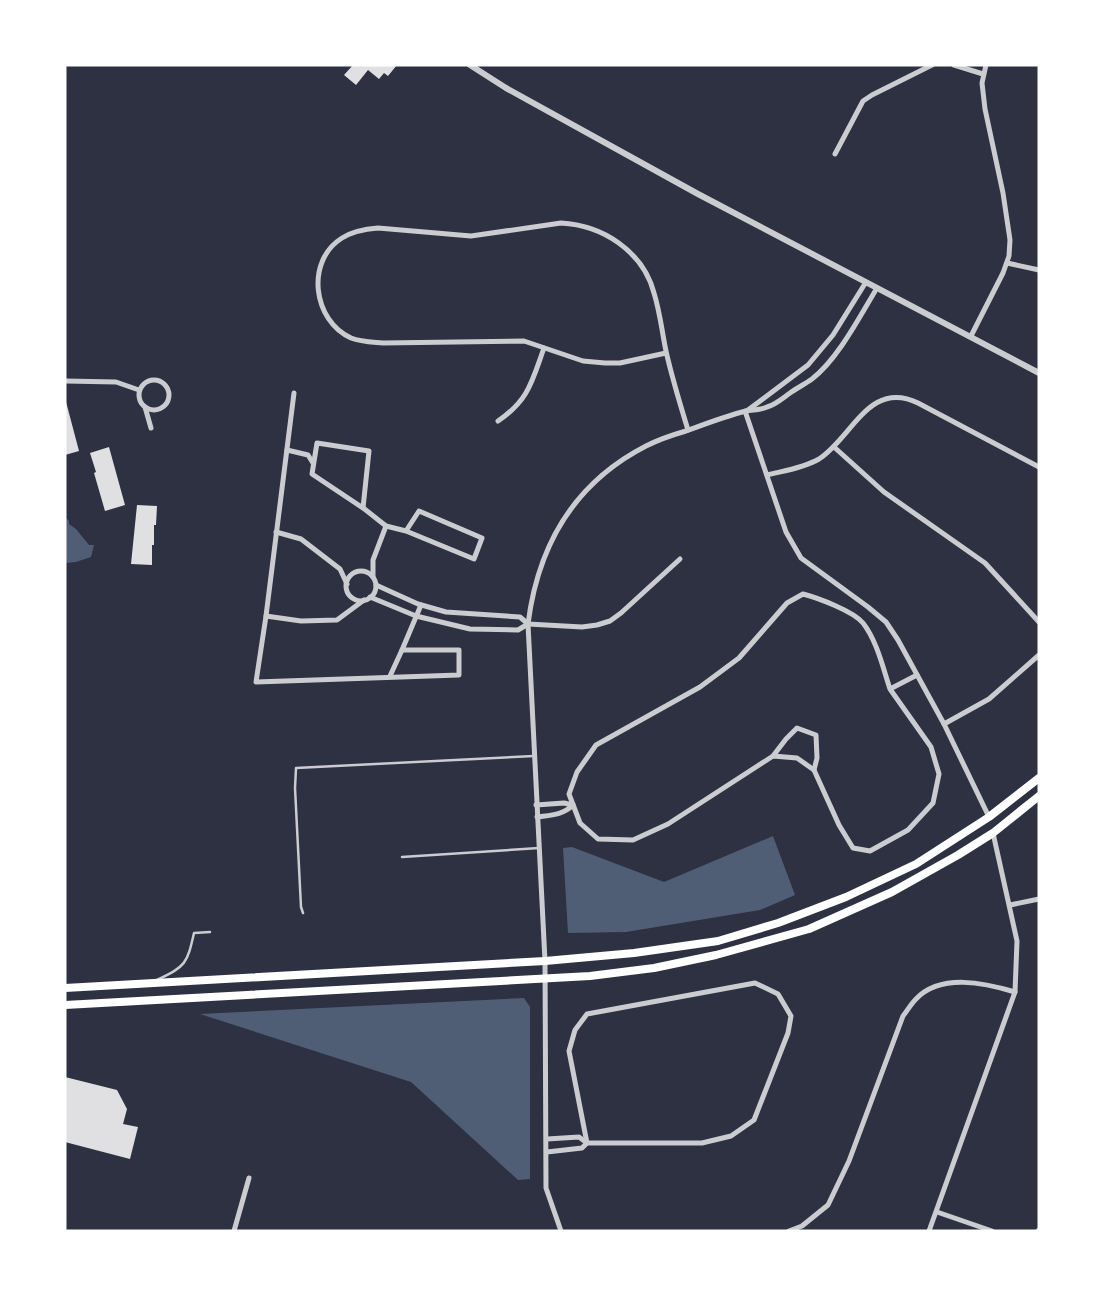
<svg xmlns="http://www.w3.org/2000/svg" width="1104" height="1296" font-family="Barlow,sans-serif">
<rect width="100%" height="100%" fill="#2d3142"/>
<g fill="#4f5d75">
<path d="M65,517L69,521V524L76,529L89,545H94L91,557L76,562L65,563Z"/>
<path d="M773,836L795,895L760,910L626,932L568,933L563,848L572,847L664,882Z"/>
<path d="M524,998L530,1007V1179L518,1180L411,1082L200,1014Z"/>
</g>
<g fill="#e0e0e3">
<path d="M353,65H397L388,76L384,73L379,79L368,70L356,85L344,75Z"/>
<path d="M65,398L79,451L65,455Z"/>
<path d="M109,447L125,505L105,511L94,473L96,472L90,453Z"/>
<path d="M137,505L157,506L156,525H154V545H152V565L131,564Z"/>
<path d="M65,1077L117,1090L127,1109L123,1124L138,1127L130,1159L65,1142Z"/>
</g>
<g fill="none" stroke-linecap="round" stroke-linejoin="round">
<g stroke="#caccd0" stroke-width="2.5">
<path d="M402,857L539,848"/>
<path d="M303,913L301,907L295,788L296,768L534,756"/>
<path d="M157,980C186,966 187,964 194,933L210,932"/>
</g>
<g stroke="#caccd0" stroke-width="5">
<path d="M954,65L983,74"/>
<path d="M835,154L863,101L872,95L932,65"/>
<path d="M1007,263L1039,270"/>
<path d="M971,336L1003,273L1009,256L1010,240L1003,193L985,109L982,83L986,65"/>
<path d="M666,353L620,363H605L583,361L524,341L383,343C372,342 361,342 351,338C313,321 305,261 342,238C353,231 365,229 378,228L471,236L561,223C602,225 643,251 654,293C660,312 662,332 666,351C672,378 680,404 688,430"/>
<circle cx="154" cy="395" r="15"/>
<path d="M65,381L116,382L139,390"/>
<path d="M145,407L151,428"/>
<path d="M748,410L808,365L833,335L866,282"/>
<path d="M745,411L786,532L801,558L868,607L886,622L898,640L944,724L989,817"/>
<path d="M498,421C529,400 532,381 544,348"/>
<path d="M317,443L369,451L363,508L312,474Z"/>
<path d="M834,447L884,492L985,563L1039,622"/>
<path d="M287,450L308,455L313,463"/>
<path d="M767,475C783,471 804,468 819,459C852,438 869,379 918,403L1039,467"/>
<path d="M362,507L386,526L373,560V577"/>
<path d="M386,526L406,531L474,559L482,538L419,511L406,531"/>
<path d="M276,532L301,539L340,569L347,584"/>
<circle cx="361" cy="586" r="15"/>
<path d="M376,585L418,604L446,612L520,617L528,624"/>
<path d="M370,597L416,616L470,629L518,630L528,624"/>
<path d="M364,600L337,620L301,621L266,616L256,682L459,675V650H402L421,605"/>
<path d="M266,616L294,393"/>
<path d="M528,624L582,627L597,625L610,621L621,613L680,559"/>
<path d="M390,676L402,650"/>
<path d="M890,689C883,668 877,641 863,623C853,611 818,598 803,594L787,603L739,658L700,687L596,745L577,772L569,794L580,823L598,839L633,840L668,824L773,756L797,758L814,770L839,825L853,848L870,851L908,830L933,803L939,774L931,747L890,689L917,675"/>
<path d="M944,724L989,699L1039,655"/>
<path d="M773,756L786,739L797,728L816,735L817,758L814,770"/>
<path d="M536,805L564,803L573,805C563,815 551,815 537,817"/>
<path d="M1010,905L1039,899"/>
<path d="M547,1139L579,1137L587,1143"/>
<path d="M547,1152L582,1148L587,1143H702L731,1136L754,1120L788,1033L791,1016L778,994L755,983L587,1014L575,1030L569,1051L587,1143"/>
<path d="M937,1212L992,1231"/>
<path d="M234,1231L249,1178"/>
<path d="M561,1231L546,1188L545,961L528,624C538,545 574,483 646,446C658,440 672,435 686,431C705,424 726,416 746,411C753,410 761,410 767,407C775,405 783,398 790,393C797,388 805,384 812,379C838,359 860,316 877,288"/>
<path d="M789,1231L802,1226L828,1205L849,1161L903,1016C907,1011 911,1004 916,999C941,973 985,983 1015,992"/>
<path d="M929,1231L1015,992L1017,941L993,833"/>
<path d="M1038,1231L1039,1230"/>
</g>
<path stroke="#caccd0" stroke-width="6" d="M470,65L506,88L698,194L1039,373"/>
<g stroke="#fff" stroke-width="8">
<path d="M65,988L545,961L634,953L718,941L778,923L846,897L916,864L989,817L1039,778"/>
<path d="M65,1005L590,976L654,968L716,955L809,929L892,892L958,855L993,833L1039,796"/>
</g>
</g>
<rect width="1104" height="1296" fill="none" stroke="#ffffff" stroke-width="133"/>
</svg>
